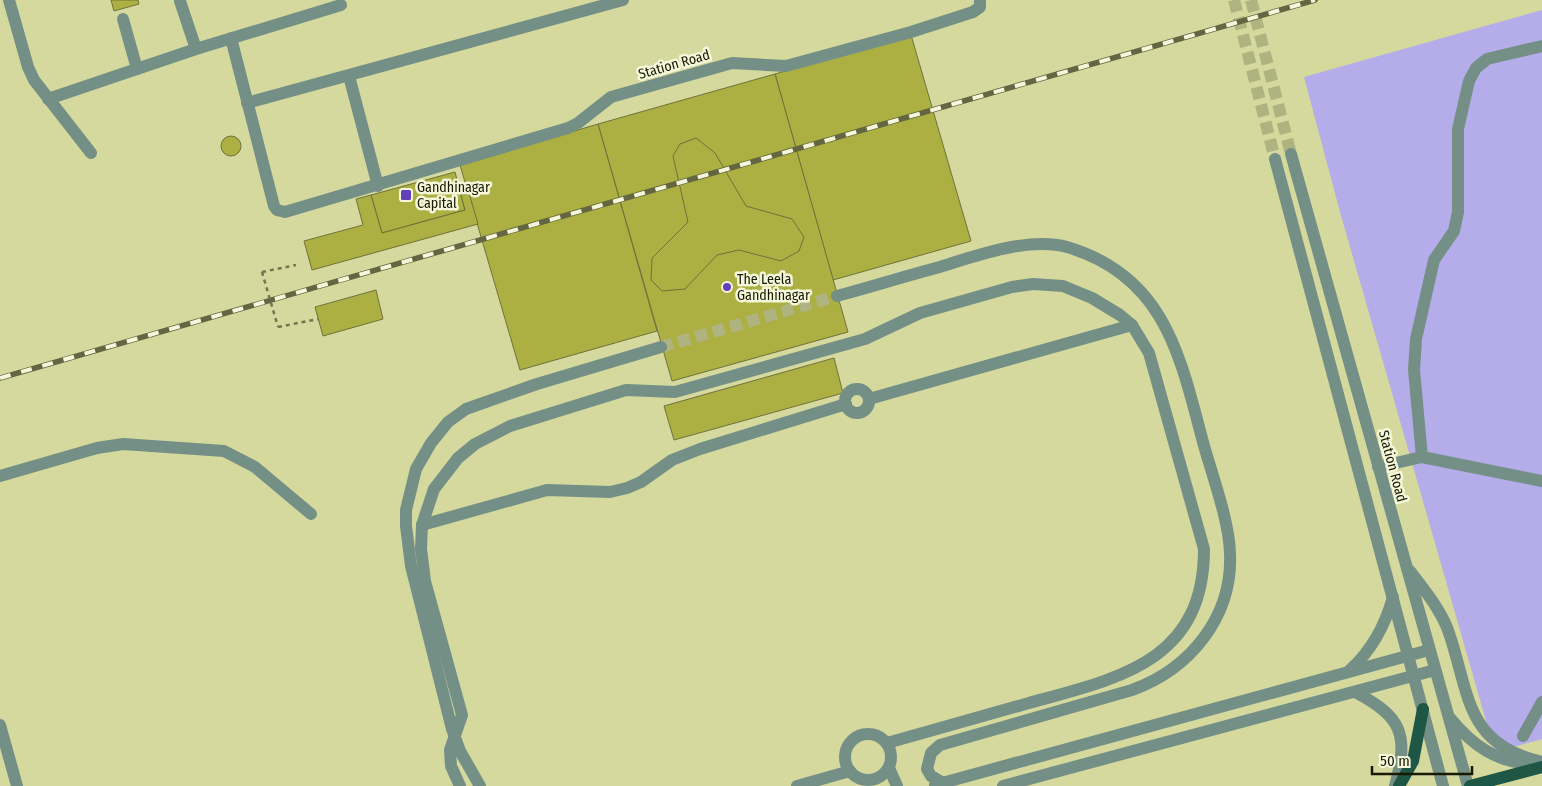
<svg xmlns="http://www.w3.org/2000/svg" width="1542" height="786" font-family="'Fira Sans Condensed',sans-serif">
<rect width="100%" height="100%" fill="#d5d99e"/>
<path fill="#b5acea" d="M1542,10V739L1495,752L1340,212L1304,77Z"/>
<g fill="#acaf41" stroke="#6f723b">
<path d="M111,0H138L139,4L114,11Z"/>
<path d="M911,35L971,241L833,280L775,74Z"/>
<path d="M775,74L848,332L672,381L598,124Z"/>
<path d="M598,124L657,331L520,370L460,165Z"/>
<circle cx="231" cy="146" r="10"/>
<path d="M696,138L715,153L746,206L792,219L804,237L799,251L781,261L739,250L717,255L685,289L662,291L651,280L652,258L688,222L673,156L680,144Z"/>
<path d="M455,172L465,210L382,233L371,195Z"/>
<path d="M469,193L478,224L312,270L304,241L363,225L356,199L371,195L382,233L465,210L461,195Z"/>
<path d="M376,290L383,319L323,336L315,307Z"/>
<path d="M834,358L843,393L674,440L664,406Z"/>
</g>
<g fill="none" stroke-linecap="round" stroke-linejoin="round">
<g stroke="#afb37f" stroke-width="12" stroke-dasharray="12 6" stroke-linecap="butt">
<path d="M1234,0L1275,159"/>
<path d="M1251,0L1291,154"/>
<path d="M661,347L837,296"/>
</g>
<g stroke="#72754d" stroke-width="2.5" stroke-dasharray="4 4" stroke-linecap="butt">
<path d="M262,272L296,265"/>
<path d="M278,327L318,319"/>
</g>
<g stroke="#749086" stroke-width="12">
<path d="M9,0L28,67L34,80L91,153"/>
<path d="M180,1L196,49"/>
<path d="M123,19L137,69"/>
<path d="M231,38L274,206L277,210L285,212L568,128L578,123L611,97L732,63L786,66L911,32L973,12L980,7V0"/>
<path d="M349,76L378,186"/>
<path d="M48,99L196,49L341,5"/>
<path d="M247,103L623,0"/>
<path d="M1291,154L1468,786"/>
<path d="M1275,159L1443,786"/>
<path d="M837,296C870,287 903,277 936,268C973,257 1028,236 1067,247C1165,276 1180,356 1203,442C1212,475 1229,520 1230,553C1233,617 1190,669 1132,690L940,745L931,753L927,769L931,776L943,783"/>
<circle cx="857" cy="401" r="12"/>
<path d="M869,399L1132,325"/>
<path d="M1422,457L1414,370L1416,339L1434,260L1454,231L1458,212V129L1469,81L1476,68L1487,59L1542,46"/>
<path d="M1378,467L1422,457L1542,481"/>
<path d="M0,476L97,448L123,444L224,451L255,467L311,514"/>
<path d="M422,525L547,490L610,492L627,488L641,482L672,460L700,449L846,404"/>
<path d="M1410,571C1425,591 1443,612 1450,636C1470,697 1466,744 1542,762"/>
<path d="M1350,670C1372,650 1385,626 1393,597"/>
<path d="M1355,692C1402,717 1409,734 1395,786"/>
<path d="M1450,718C1473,746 1497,763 1534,764"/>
<path d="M0,725L17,786"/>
<circle cx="868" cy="757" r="23"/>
<path d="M1523,736L1542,702"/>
<path d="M889,768L897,786"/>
<path d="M935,785L1429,650"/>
<path d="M460,786L451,766L450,750L462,715L425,581L421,549L422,525L434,489L458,458L475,444L510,426L626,390L675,392L865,339L920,313L1012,287L1033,284L1063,286L1092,298L1120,315L1132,325L1149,353L1204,549C1204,662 1119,678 1029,703C982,716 934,730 887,743"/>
<path d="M797,786L850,771"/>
<path d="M1003,786L1435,670"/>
</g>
<g stroke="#1f5747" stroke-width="12">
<path d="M1399,786L1413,761L1423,709"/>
<path d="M1470,786L1542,767"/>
</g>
<defs>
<path id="rail" d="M0,378L1315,0"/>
</defs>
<use href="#rail" stroke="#636641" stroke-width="5.5"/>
<use href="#rail" stroke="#f5f7da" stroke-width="4" stroke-dasharray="11" stroke-linecap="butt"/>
<path stroke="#72754d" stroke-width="2.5" stroke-dasharray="4 4" stroke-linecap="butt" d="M262,272L278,327"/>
<path stroke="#749086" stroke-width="12" d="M480,786L460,751L452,729L411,566L406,526V510L416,469L431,443L448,422L466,409L537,384L661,347"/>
</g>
<g fill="#6240b9" stroke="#f5f7da" stroke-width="2">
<rect x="400" y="189" width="12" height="12" rx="2.5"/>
<circle cx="727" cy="287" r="5"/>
</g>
<g text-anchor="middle" stroke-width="5" stroke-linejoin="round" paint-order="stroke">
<g font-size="14" fill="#181903" stroke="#f5f7da">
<text transform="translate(674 64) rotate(-16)" y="5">Station Road</text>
<text transform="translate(1393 466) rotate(75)" y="5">Station Road</text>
</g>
<g font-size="14" fill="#181903" stroke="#f5f7da" text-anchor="start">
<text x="417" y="192">Gandhinagar<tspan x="417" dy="16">Capital</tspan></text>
<text x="737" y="284">The Leela<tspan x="737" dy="16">Gandhinagar</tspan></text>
</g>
</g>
<path d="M1372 766v8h100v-8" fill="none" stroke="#181903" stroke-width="2.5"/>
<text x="1380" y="766" font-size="15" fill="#181903" stroke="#f5f7da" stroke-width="4" paint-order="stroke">50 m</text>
</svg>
